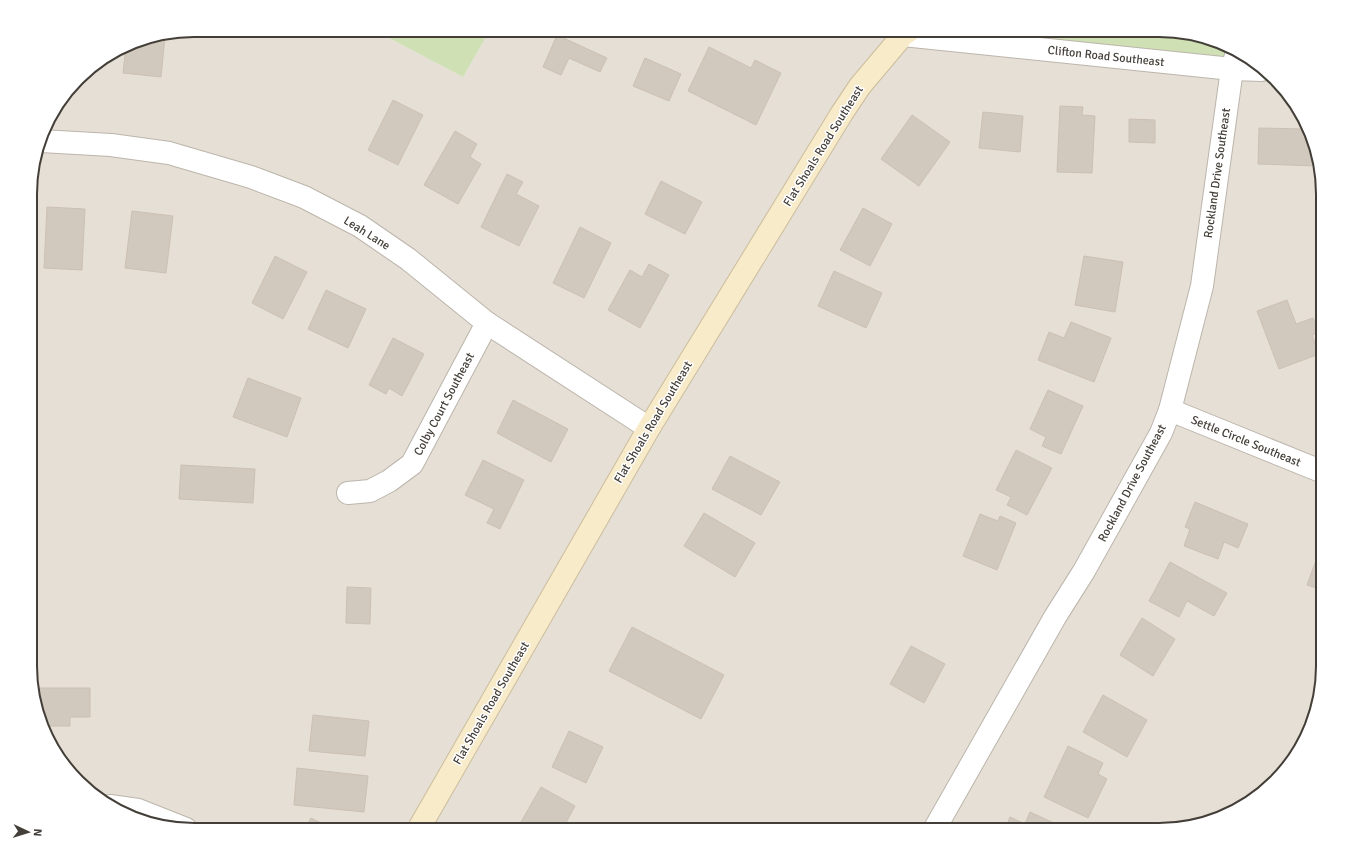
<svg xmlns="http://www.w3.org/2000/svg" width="1353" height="860" font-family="Signika,sans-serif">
<rect width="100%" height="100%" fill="#f1eee7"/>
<path fill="#e5dfd6" d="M194,30H374L463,77L490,30H1159L1202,36L1250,58L1301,112L1323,184V676L1314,718L1295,757L1241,808L1169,830H194L103,802L58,757L31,687V173L47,121L86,71L132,42Z"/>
<g fill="#cfe1b4">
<path d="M374,30H490L463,77Z"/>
<path d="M916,30H1159L1202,36L1234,50L1232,69Z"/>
</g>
<g fill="#d2c9be" stroke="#cbc0b2">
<path d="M557,35L607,58L600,72L569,58L561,75L543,67Z"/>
<path d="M165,36L161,77L123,73L126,46L132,42Z"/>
<path d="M709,47L751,68L755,60L781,73L756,125L688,91Z"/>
<path d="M645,58L681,74L669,101L633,86Z"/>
<path d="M102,61V68H91Z"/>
<path d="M393,100L423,115L398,165L368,150Z"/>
<path d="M1060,106L1083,107L1082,115L1095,116L1092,173L1057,172Z"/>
<path d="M983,112L1023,116L1020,152L979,148Z"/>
<path d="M912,115L950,142L919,186L881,159Z"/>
<path d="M1129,119L1155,120V143L1129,142Z"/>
<path d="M1259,128L1306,129L1317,166L1258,164Z"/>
<path d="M455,131L477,144L470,157L481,164L458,204L424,185Z"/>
<path d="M507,174L523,182L516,194L539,206L519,246L481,227Z"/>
<path d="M661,181L702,202L685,234L645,214Z"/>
<path d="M47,207L85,209L82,270L44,268Z"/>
<path d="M863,208L892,224L870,266L840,250Z"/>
<path d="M132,211L173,216L166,273L125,268Z"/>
<path d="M580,227L611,243L584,298L553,283Z"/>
<path d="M275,256L307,272L283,319L252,303Z"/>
<path d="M1084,256L1123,262L1115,312L1075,305Z"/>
<path d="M649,264L669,275L640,328L608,310L630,270L642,277Z"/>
<path d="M834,271L882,293L866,328L818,306Z"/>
<path d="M326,290L366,309L348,348L308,329Z"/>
<path d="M1287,300L1296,324L1313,318L1319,332L1312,335L1319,354L1279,369L1257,311Z"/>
<path d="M1071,322L1111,338L1094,382L1038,360L1049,332L1064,338Z"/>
<path d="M393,338L424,354L402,396L389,388L386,394L369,385Z"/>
<path d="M248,378L301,398L287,437L233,417Z"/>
<path d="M1048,390L1083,406L1061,454L1042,446L1046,437L1030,429Z"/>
<path d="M513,400L568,429L551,462L497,433Z"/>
<path d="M1016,450L1052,468L1027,515L1007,505L1011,497L996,490Z"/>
<path d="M730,456L780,482L761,515L712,489Z"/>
<path d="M483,460L524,480L500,529L487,523L494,509L465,495Z"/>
<path d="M181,465L255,469L253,503L179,499Z"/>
<path d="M1195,502L1248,524L1238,548L1224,542L1218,559L1184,546L1190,529L1185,527Z"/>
<path d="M704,513L755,543L735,577L684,546Z"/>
<path d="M980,514L998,521L1000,516L1016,523L997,570L963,556Z"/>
<path d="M1321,547L1323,548V590L1307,585Z"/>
<path d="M1170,562L1227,593L1214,616L1187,601L1179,617L1149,601Z"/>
<path d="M347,587L371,588L370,624L346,623Z"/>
<path d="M1142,618L1175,639L1153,676L1120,655Z"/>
<path d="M632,627L724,675L701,719L609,671Z"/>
<path d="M911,646L945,664L924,703L890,684Z"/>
<path d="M32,688H90V717H70V726H46V727Z"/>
<path d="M1103,695L1147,720L1127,757L1083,732Z"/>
<path d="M313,715L369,721L365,756L309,751Z"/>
<path d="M569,731L603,747L586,783L552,767Z"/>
<path d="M1068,746L1103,763L1098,774L1107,779L1088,818L1044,797Z"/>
<path d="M297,768L368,776L364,812L294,805Z"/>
<path d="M541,787L575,806L562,830H535L521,822Z"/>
<path d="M1030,812L1069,830H1005L1010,817L1025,824Z"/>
<path d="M311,818L335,830H305Z"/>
</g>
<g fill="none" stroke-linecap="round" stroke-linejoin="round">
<defs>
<g id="street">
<path d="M903,35L1232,69L1262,70"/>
<path d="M41,141L111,145L169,153L251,177L304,197L360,226L408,259L487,323L649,428"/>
<path d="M1170,410L1323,472"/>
<path d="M348,493L370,491L389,481L412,464L487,323"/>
<path d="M110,806L138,810L186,829"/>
<path d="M934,830L1055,617L1084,571L1161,433L1170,410L1202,286L1232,69L1237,52"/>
</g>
<path id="secondary" d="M418,830L649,428L842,113L860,86L903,35L910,30"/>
</defs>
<use href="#street" stroke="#bcb5ab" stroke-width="24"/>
<use href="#secondary" stroke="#ccbd9b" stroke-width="24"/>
<use href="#street" stroke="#fff" stroke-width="22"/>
<use href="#secondary" stroke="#f8ebca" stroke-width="22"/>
</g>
<g text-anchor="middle" stroke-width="3" stroke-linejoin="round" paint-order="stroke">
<g font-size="12" fill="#433e37" stroke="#fff">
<text transform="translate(1106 56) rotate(6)" y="4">Clifton Road Southeast</text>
<text transform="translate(823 146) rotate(-58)" y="4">Flat Shoals Road Southeast</text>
<text transform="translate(1217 173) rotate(-82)" y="4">Rockland Drive Southeast</text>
<text transform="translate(367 233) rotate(32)" y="4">Leah Lane</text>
<text transform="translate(444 404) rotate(-62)" y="4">Colby Court Southeast</text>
<text transform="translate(653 422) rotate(-59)" y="4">Flat Shoals Road Southeast</text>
<text transform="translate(1246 441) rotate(22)" y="4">Settle Circle Southeast</text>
<text transform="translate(1132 483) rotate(-62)" y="4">Rockland Drive Southeast</text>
<text transform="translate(491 703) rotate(-60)" y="4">Flat Shoals Road Southeast</text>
</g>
</g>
<path d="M0 0H1353V860H0ZM194 37H1159A157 157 0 0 1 1316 194V666A157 157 0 0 1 1159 823H194A157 157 0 0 1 37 666V194A157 157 0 0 1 194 37Z" fill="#fff" fill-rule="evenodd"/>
<path fill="none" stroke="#433e37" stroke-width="2" d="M194 37H1159A157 157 0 0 1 1316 194V666A157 157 0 0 1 1159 823H194A157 157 0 0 1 37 666V194A157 157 0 0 1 194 37Z"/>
<g transform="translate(28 832) rotate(94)" stroke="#ffffff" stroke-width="3" paint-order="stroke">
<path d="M0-3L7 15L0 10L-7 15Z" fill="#433e37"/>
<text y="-6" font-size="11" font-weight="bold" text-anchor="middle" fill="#433e37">N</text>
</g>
</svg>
